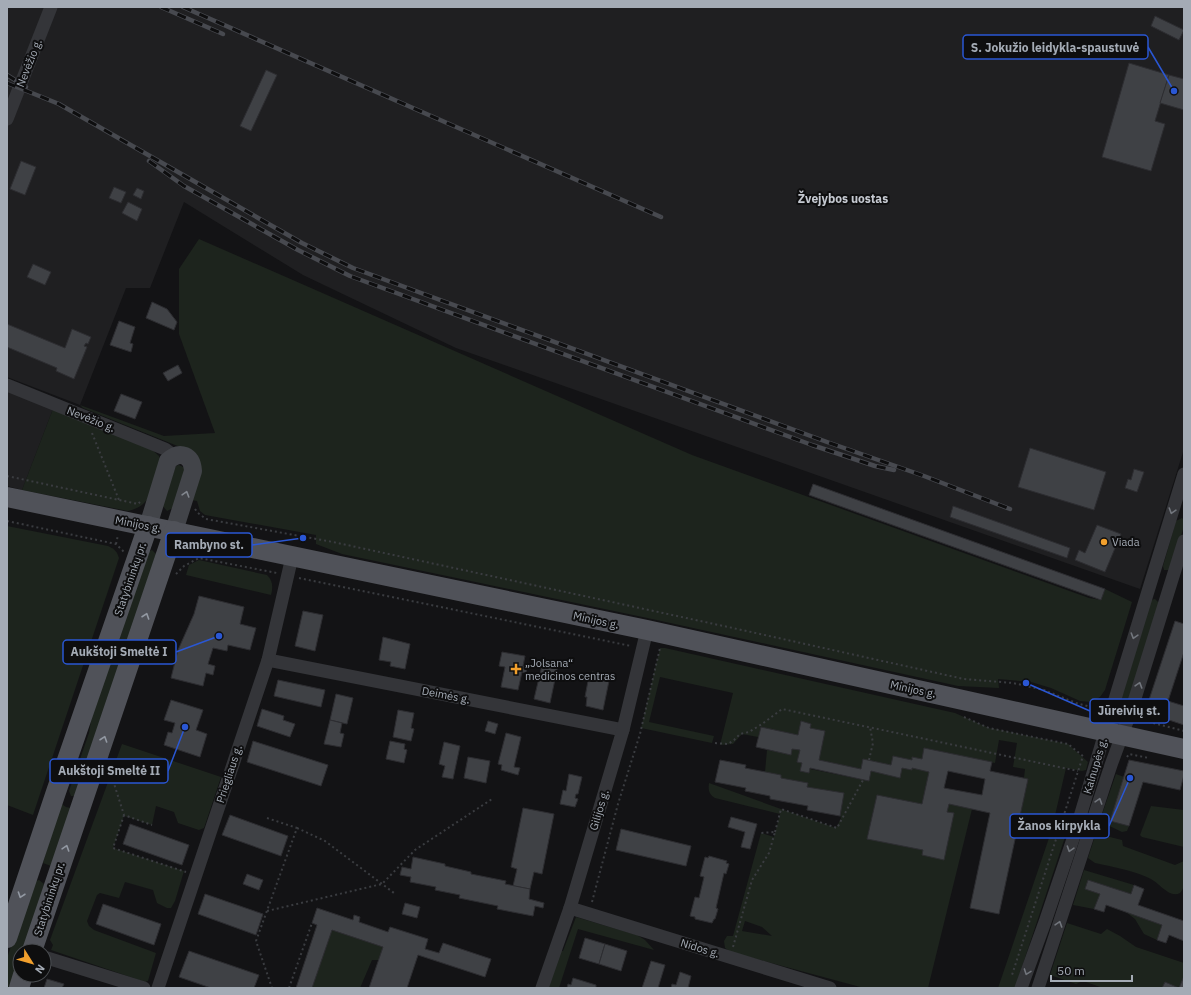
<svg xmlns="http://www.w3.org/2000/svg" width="1191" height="995" font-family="'IBM Plex Sans',sans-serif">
<rect width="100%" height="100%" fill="#131315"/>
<g fill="#1f1f21">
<path d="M7,7H1184V449L1140,589L456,348L303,275L184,202L150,288H126L80,405L7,377Z"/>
<path d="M7,391L53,409L22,490L7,486Z"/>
</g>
<g fill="#1d241d" fill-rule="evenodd">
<path d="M199,239L692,455L1089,598L1101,600L1105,589L1132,602L1105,690L1100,697L1091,702L1080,701L1051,688L1031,682L998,679L999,688L958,686L652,619L342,554L316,544V535L205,515L200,511L197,501L191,500C195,485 206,467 195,453L83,408L80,405L164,436L215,433L179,334V269Z"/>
<path d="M53,409L150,448L159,456L161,461L149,497C144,505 137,509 128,511L22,490Z"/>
<path d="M179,465L185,468L173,508L167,511L162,505L176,466Z"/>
<path d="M1182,518L1184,520V526L1172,566L1168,570H1164L1163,566L1176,521Z"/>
<path d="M7,526L108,546C115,549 117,552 119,558L33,815L7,805Z"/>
<path d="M152,550L156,554L76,796H71L69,791L89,733L95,697L148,552Z"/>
<path d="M199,560L267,575C273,581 273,587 271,595L186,575L189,565Z"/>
<path d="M1155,599L1160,604L1129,699L1127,700L1121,699L1151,600Z"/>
<path d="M660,648H665L955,713L989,728L1068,744L1088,762L1086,770L1082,771L1066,768L1053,824L1067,831L1015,988H998L1050,835L1046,827L1020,817L1028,779L1024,778L1025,769L1013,767L1017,743L999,740L995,763L925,748L922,759L912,758V760L894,756L891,765L861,769L819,760L825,731L810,728L811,724L801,721L798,735L761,727L758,737L742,734L733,744L720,745L733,693L660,677L649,722L714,736L712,743L641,728Z"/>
<path d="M122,744L221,777L204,828L199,830L178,823L174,812L156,806L152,825L124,816L113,848L184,871L175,901L171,908H167L157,903L153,890L125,882L119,898L100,893L97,895L87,921L89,926L94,930L156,953L148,981L145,982L51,950L53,945L50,940Z"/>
<path d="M792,749L800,750L797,762L802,763L800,771L809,773L810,769L869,781L871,771L900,777L902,768L911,770L912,768L929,772L922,804L877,795L867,838L923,850L953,813L947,812L949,804L972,809L928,988H864L731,952L725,948L724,941L727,936H733L761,833L774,837L780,814L715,798C709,794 708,790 709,783L781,809L836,828L841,818L840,816L844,793L807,787L808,783L781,778V775L765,772L767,750L791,754ZM745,921L762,927L772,936L742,931Z"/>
<path d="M1116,774L1124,777L1110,821L1129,826L1127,831L1122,832L1101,822L1100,820Z"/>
<path d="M60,803L66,807L71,808L51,866L43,863Z"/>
<path d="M1151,806L1184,810V847L1142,837L1140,835Z"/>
<path d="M1098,834L1122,840L1123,846L1175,865L1184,861C1184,869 1187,887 1180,893C1170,899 1159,883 1151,879C1136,871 1113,867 1095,863L1088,858L1095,836Z"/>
<path d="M1084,870L1134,885L1131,894L1088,880L1085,889L1100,894L1094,909L1073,905Z"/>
<path d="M39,880L44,884L24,951H20V964L12,988H7V958L32,885L36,881Z"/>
<path d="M1126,912L1162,925L1157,940L1144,934L1135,919Z"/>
<path d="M576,917L637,935L645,940L654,950L578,929L559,988H548L560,951H563Z"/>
<path d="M1067,923L1101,934L1107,929L1120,936L1136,947L1184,963V976L1179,988L1165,982L1162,988H1103L1083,981L1076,984L1050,975Z"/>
<path d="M332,930L383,947L379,960H372L360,988H312Z"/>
</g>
<g fill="#3f4145" stroke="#2d2d31" fill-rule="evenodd">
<path d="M1155,16L1184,30L1179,40L1151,26Z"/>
<path d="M1129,63L1169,75L1155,121L1165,124L1151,171L1102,157Z"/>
<path d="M266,70L277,75L251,131L240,126Z"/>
<path d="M1169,75L1184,79V110L1160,103Z"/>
<path d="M21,161L36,167L25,195L10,189Z"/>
<path d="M114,187L126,192L121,203L109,198Z"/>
<path d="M137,188L144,191L141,199L133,195Z"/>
<path d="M128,202L142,209L137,221L122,213Z"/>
<path d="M33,264L51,272L45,285L27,277Z"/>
<path d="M152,302L167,309L177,322L174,330L146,318Z"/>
<path d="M119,321L135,327L130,343L133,344L131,352L110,345Z"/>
<path d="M7,324L65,348L72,329L91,337L88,344L86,343L84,346L87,347L74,379L56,371L57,368L7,347Z"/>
<path d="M178,365L182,373L168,381L163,373Z"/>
<path d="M121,394L142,402L135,419L114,411Z"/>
<path d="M1030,448L1106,472L1094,510L1018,487Z"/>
<path d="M1134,469L1144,472L1137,492L1125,488L1128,479L1131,480Z"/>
<path d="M813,484L1105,589L1101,600L809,495Z"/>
<path d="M953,506L1070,548L1067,558L950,517Z"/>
<path d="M1097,525L1121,534L1105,572L1075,560L1079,550L1085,553Z"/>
<path d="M199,596L244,607L240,624L256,628L250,650L228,645L227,651L213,648L208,664L215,666L213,675L206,673L203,686L171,678L178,650L194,614Z"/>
<path d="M303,611L323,615L315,651L295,646Z"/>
<path d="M1175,621L1184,624V652L1168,701L1184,706V725L1145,712Z"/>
<path d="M383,637L410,644L405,669L390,666L391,662L379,660Z"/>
<path d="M502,652L525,656L523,666L527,667L526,673L522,672L518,690L501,687L505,667L499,666Z"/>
<path d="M543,661L558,665L550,703L534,699Z"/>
<path d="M592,672L610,676L603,710L586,706L587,697H585L588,681L590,682Z"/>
<path d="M278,680L325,690L321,707L274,696Z"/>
<path d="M336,694L353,698L347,724L330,720Z"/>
<path d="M171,700L203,710L196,730L207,734L200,757L164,745L168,732L172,733L175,723L164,720Z"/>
<path d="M262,709L284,716L283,720L295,724L290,737L257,726Z"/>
<path d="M398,710L414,713L411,728L414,729L411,741L393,737Z"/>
<path d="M330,720L342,723L340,733L344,734L341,747L324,744Z"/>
<path d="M488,721L498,724L495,734L485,731Z"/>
<path d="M801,721L811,724L810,728L825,731L819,760L861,769L863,759L891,765L893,756L912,760V757L922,759L924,748L992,762L990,771L1028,779L999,914L970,908L990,813L949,804L947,812L954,813L944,860L922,855L923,850L867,839L877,795L922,804L929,772L912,768V770L902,768L900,778L871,771L869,781L810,768L809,773L800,771L802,763L797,762L800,750L792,749L791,755L756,747L761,727L798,735ZM948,771L985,779L982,795L944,788Z"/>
<path d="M506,733L521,737L514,767L520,768L518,775L501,770L502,765L498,764Z"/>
<path d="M253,741L328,765L321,786L247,762Z"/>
<path d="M390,741L405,744L404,749L407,750L404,763L386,759Z"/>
<path d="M444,742L460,746L453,779L442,777L445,766L439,764Z"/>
<path d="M468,757L490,761L486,783L464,778Z"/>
<path d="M720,760L746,765L745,768L781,775V778L808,783L807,787L844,793L840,816L807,810L808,806L770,799V796L745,791L746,788L715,782Z"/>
<path d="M1129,760L1184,771V775L1180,790L1143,782L1129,826L1110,821Z"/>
<path d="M569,774L582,777L578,794H576L575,798L578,799L575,807L560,804L563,790L566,791Z"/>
<path d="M523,808L554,814L542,874L534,872L530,889L513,886L517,869L511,867Z"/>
<path d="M230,815L288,836L281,856L222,835Z"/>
<path d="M731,817L757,824L750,849L741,847L745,832L728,827Z"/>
<path d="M130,824L189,845L182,865L123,844Z"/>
<path d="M621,829L691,846L686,866L616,850Z"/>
<path d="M709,856L727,861L726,863L729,864L726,874L724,873L716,908L718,909L715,919H714L712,923L695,919V917L690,916L695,897L699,898L704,877L700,876L705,857L708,858Z"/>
<path d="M413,857L445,864V866L471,872V874L506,881L505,884L530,889L529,899L544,903L543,908L535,906L533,916L497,909L498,906L459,898L460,895L435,890L436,887L410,882L411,877L400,875L402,867L411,869Z"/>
<path d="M247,874L263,880L259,890L243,884Z"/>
<path d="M1088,880L1131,894L1134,885L1144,889L1138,905L1184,921V941L1169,935L1166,943L1157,940L1162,925L1106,905L1104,912L1094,909L1100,894L1085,889Z"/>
<path d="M205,894L263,914L256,935L198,914Z"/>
<path d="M405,903L420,907L417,918L402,914Z"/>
<path d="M103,904L161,924L154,945L96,924Z"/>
<path d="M317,908L353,920L354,915L360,917L359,922L388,932L390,927L428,939L425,949L439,953L443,943L491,959L485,977L418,955L407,988H369L383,947L332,930L312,988H296L317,925L312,923Z"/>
<path d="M585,938L605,944L599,964L579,958Z"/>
<path d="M605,944L627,951L621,971L599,964Z"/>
<path d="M189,951L259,975L254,988H211L179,977Z"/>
<path d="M651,961L665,965L658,988H642Z"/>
<path d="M680,972L691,976L688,988H671L672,984L676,985Z"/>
<path d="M1184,976V988H1162L1165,982L1179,988Z"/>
<path d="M573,978L596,985V988H567L568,984L571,985Z"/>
<path d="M47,979L64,984L62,988H44Z"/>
</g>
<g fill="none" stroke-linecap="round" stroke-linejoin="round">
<g stroke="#3a3c40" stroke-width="2" stroke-dasharray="2 3" stroke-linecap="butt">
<path d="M92,433L119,500"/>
<path d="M7,476L138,504L140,502"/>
<path d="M195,509L198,513L206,519L333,542L742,630L964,679L1013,683L1044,690L1076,703L1091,707L1103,701"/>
<path d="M7,521L116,544L124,552"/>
<path d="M116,544L118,535"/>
<path d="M176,574L184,566L199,558L277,573"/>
<path d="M299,578L631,646"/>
<path d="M1142,714L1149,722L1184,731"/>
<path d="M964,717L989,728L1068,744L1083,756L1012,975"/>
<path d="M715,743L728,744L734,740L740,734L749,732L762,724L782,709L1078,771"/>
<path d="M1127,757L1129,754L1149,758V757"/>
<path d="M869,760L873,743L870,727"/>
<path d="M110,771L124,815L152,825"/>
<path d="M124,815L113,848L186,872"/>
<path d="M267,818L297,828L256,941L272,988"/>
<path d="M297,828L325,841L394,893"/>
<path d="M775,832L781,809L837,828L863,780"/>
<path d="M592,902L618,804L640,734L660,648"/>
<path d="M267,911L382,884L415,850L492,799"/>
<path d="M733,947L752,880L769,853L775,832L761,833"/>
<path d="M289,988L312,923"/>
</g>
<g stroke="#343539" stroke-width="13">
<path d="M7,119L51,7"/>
<path d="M7,385L165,449L174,456"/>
<path d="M268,660L623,730"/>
<path d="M570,908L830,988"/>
<path d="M44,957L144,988"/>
<path d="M158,988L268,660L292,557"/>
<path d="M542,988L570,908L623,730L647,630"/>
<path d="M1021,988L1045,922L1076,830L1118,689L1184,474"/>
<path d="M1038,988L1111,765L1132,708L1184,541"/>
</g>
<path stroke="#424449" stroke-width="18" d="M148,526L168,461C180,450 192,455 193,471L174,531"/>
<g stroke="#505259" stroke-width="20">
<path d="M7,497L647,630L1184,749"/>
<path d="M7,938L56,792L148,526"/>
<path d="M32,951L174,531"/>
<path d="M19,988L23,975"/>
</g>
<defs>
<g id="rail">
<path d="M161,7L223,34"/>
<path d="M183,7L661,217"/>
<path d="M7,75L26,87"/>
<path d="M7,83L59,104L302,243L353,268L827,442L924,476L1010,509"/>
<path d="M149,161L184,186L298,250L350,276L812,445L875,466L894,470"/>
</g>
</defs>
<use href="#rail" stroke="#47494f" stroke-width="4.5"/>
<use href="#rail" stroke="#0e0e0f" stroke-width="3" stroke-dasharray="9" stroke-linecap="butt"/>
</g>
<defs><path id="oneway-chevron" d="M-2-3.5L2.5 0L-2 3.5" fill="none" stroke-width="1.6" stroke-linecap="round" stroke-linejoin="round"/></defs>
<use stroke="#82878f" href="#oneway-chevron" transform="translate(186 494) rotate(-73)"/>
<g stroke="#72767d">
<use href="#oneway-chevron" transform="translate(1172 511) rotate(107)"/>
<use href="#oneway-chevron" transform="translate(1134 636) rotate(107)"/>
<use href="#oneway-chevron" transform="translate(1139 685) rotate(-73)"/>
<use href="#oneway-chevron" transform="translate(1099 801) rotate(-72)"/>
<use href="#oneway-chevron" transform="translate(1070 849) rotate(108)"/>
<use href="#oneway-chevron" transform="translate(1059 924) rotate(-72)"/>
<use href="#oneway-chevron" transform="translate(1027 972) rotate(110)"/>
</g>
<g stroke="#9399a3">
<use href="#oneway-chevron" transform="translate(146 616) rotate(-71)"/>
<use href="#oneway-chevron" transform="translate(104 739) rotate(-71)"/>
<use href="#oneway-chevron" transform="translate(66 848) rotate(-72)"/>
<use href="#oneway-chevron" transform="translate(21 895) rotate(109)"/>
</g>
<g fill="#f2a02d" stroke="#0e0e0f" stroke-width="1.5">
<circle cx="1104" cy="542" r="4"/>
<path d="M514 663h4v4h4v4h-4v4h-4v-4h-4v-4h4z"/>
</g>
<g text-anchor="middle" stroke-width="4" stroke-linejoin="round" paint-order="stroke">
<g font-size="11" fill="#a4abb5" stroke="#0e0e0f">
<text transform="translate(29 63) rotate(-68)" y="4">Nevėžio g.</text>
<text transform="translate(91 419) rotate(22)" y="4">Nevėžio g.</text>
<text transform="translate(138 524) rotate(11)" y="4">Minijos g.</text>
<text transform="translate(130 579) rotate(-71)" y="4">Statybininkų pr.</text>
<text transform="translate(596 620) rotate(12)" y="4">Minijos g.</text>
<text transform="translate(913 689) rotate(12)" y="4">Minijos g.</text>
<text transform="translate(446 695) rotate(11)" y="4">Deimės g.</text>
<text transform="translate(1095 766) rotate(-73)" y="4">Kalnupės g.</text>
<text transform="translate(229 774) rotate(-72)" y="4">Priegliaus g.</text>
<text transform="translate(599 810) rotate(-73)" y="4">Gilijos g.</text>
<text transform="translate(49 899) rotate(-72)" y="4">Statybininkų pr.</text>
<text transform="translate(700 948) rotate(17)" y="4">Nidos g.</text>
</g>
<g font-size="11" fill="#a4abb5" stroke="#0e0e0f" text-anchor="start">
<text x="1112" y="546">Viada</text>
<text x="525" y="667">„Jolsana“<tspan x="525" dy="13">medicinos centras</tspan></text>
</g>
<g font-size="12" font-weight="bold" fill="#c5c9d1" stroke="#0e0e0f">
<text x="843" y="203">Žvejybos uostas</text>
</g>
</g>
<path fill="none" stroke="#2a57d4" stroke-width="1.5" d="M1174 91L1148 47M303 538L252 545M219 636L176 652M1026 683L1090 711M185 727L168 771M1130 778L1109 826"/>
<g fill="#2a57d4" stroke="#0e0e0f" stroke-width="1.5">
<circle cx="1174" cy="91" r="4"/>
<circle cx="303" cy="538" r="4"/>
<circle cx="219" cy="636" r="4"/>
<circle cx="1026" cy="683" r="4"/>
<circle cx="185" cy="727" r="4"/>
<circle cx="1130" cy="778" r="4"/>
</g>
<g fill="#0e0e0f" stroke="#2a57d4" stroke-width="1.5">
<rect x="963" y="35" width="185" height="24" rx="4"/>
<rect x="166" y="533" width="86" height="24" rx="4"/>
<rect x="63" y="640" width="113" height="24" rx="4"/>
<rect x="1090" y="699" width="79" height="24" rx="4"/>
<rect x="50" y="759" width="118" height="24" rx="4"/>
<rect x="1010" y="814" width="99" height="24" rx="4"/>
</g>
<g font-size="12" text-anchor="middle" font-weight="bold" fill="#a4abb5">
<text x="1055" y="52">S. Jokužio leidykla-spaustuvė</text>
<text x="209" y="549">Rambyno st.</text>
<text x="119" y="656">Aukštoji Smeltė I</text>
<text x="1129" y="715">Jūreivių st.</text>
<text x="109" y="775">Aukštoji Smeltė II</text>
<text x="1059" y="830">Žanos kirpykla</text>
</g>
<rect width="1191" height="995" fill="none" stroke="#a4abb5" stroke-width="16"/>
<g transform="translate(32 963) rotate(127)"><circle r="19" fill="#0e0e0f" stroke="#4a4d51"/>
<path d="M0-3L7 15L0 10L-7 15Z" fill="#f2a02d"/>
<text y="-6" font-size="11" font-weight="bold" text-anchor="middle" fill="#a4abb5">N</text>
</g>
<path d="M1051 975v6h81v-6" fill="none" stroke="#a4abb5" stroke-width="2"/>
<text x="1057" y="975" font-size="12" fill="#a4abb5" stroke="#0e0e0f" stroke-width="3" paint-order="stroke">50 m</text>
</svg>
